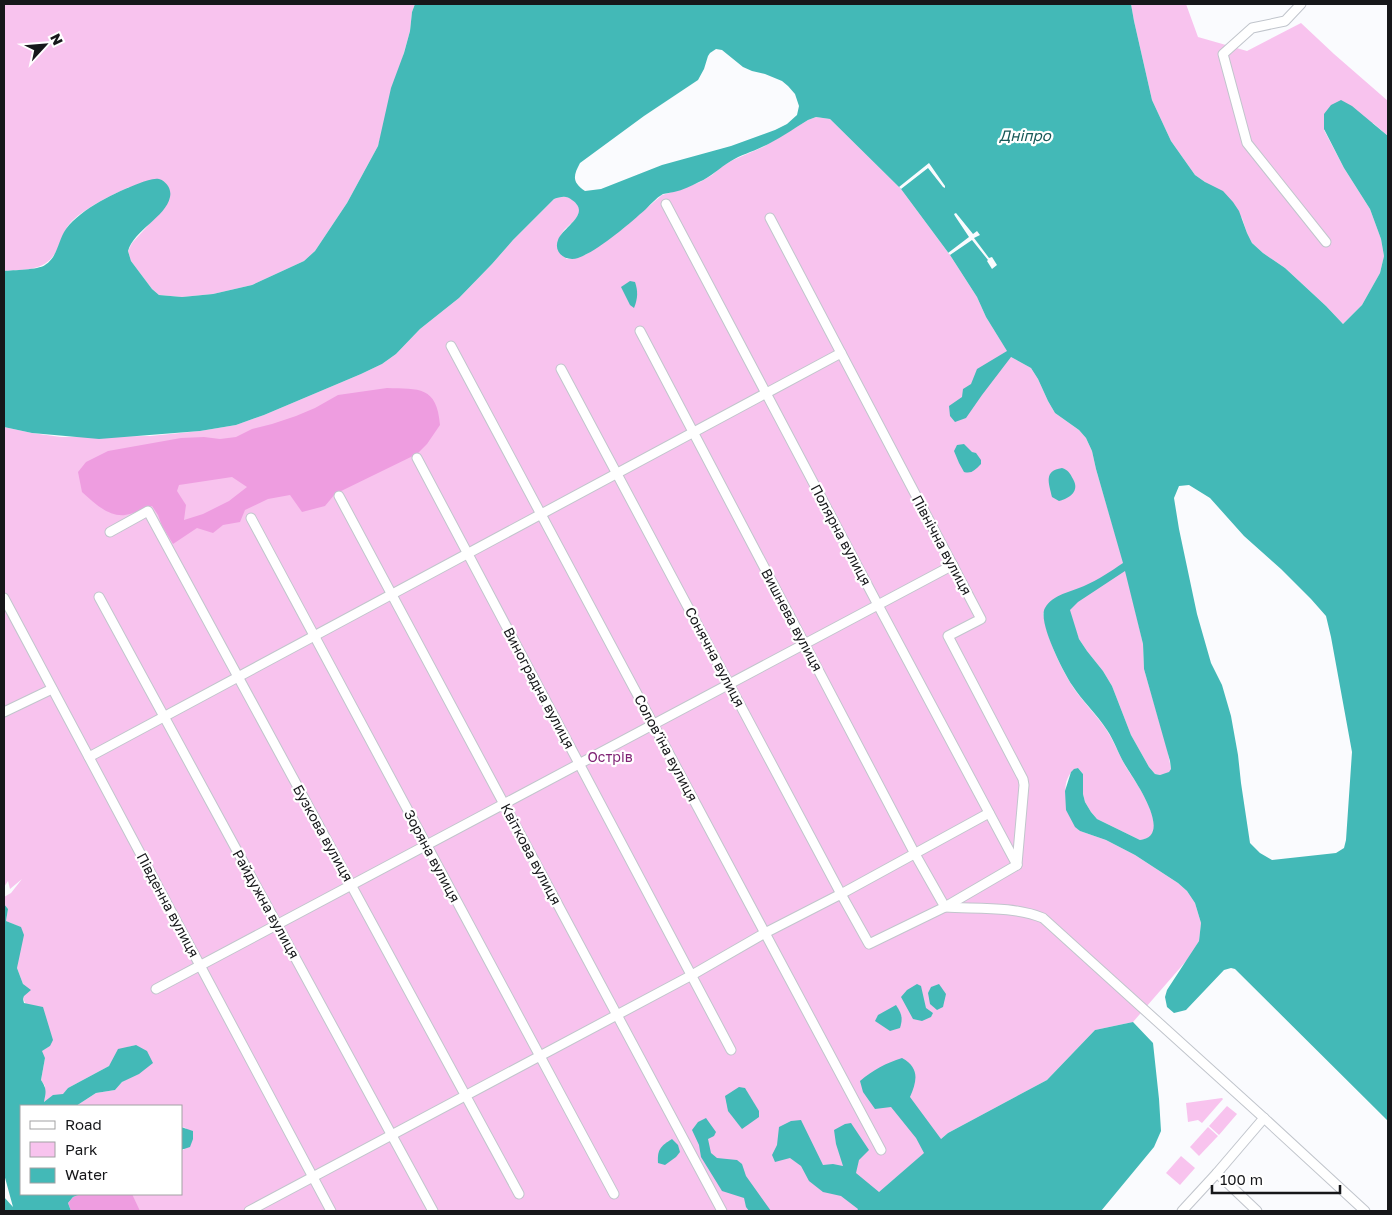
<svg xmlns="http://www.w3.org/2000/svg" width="1392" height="1215" font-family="'Golos Text',sans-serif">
<rect width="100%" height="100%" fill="#fafbfe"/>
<g fill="#f8c3ee">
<path d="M4,4H415L412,12L410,31L378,146L347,203L315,251L304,261L252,285L213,294L182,297L159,295L152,289L131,261L128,251L132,243L163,209L129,187C110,196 88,206 72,221C65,228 63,236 59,245C49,272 28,269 4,271Z"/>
<path d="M1131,4H1186L1198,37L1247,51L1301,23L1334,54L1388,101V136L1373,123L1324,130L1344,168L1370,209L1381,239L1384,256L1380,273L1362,305L1343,324L1326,306L1285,268L1263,253L1252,243L1247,233L1242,218L1205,182L1195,175L1171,141L1152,100L1134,21Z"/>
<path d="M816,117L830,119L901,189L950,255L977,297L986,317L1011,357L1031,368L1038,379L1048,401L1055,413L1079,430L1086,438L1092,451L1096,469L1126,571L1143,644L1144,669L1167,748L1171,769L1169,773L1160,775L1155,774L1149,767L1131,735L1112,686L1103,671L1087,651L1079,639L1074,626L1067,602L1043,613C1047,638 1058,662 1071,684C1081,700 1096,714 1106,729C1114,741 1119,755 1126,767C1135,781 1175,836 1140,840L1097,819L1091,812L1085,802L1083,794V774L1078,768C1069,770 1064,784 1066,792C1067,801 1076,822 1080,831L1106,840L1135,855L1178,883L1187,891L1195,903L1201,923L1199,941L1187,960L1133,1022L1095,1030L1047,1080L948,1133L857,1211H71L81,1194H181V1150H184L186,1128L181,1127V1106H76L96,1093L115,1090L122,1082L129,1078L136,1045L128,1047L109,1066L68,1088L63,1095L44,1103L45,1086L41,1080L45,1058L41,1051L50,1046L23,999L24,996L23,984L17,968L20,927L6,921L8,909L4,904V897L11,893L22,879L10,889L8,881L4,887V427L32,433L61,437L150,436L200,431L236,425L264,415L361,374L382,364L396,354L420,329L459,298L492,264L513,240L554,199C561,197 567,195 573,200C590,215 568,223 562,233C560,238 561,248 560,253L567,259L585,255L591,251L621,230L662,195L682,189L700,182L712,175L721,167L733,160L763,147L808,120Z"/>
<path d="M1222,1098L1223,1099L1202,1123L1198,1120L1188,1122L1186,1103Z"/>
<path d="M1227,1106L1237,1114L1219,1135L1209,1126Z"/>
<path d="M1208,1127L1218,1136L1199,1156L1190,1147Z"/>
<path d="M1181,1156L1195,1168L1180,1185L1166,1173Z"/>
</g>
<g fill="#ee9de0" fill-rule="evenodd">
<path d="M387,388C419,389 437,386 440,425L427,444L417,454L335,494L325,506L302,512L290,495L268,499L245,510L240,522L223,525L213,533L197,528L173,544L162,526L158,515L152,506C143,509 133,514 125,515C108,517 93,502 82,492L78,472L86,462L108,451L181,438L204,437L220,439L236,437L252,429L272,424L296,416L315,408L338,395ZM232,477L247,487L229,501L203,514L184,520L186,505L177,491L179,485Z"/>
<path d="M81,1194H132L140,1211H71L68,1203L73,1197Z"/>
</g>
<g fill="#43b9b7" fill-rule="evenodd">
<path d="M415,4H1131L1134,21L1152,100L1171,141L1195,175L1205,182L1223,191L1233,202L1239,211L1247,233L1252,243L1263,253L1285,268L1326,306L1343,324L1362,305L1380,273L1384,256L1381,239L1370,209L1344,168L1324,129V114L1331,105L1341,100L1352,106L1388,136V1121L1235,969L1231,968L1224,970L1186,1010L1174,1013L1167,1007L1165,997L1167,990L1199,941L1201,923L1195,903L1187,891L1178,883L1135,855L1106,840L1080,831L1075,827L1066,810L1065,791L1071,772L1074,769L1078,768L1083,774V794L1085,802L1091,812L1097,819L1140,840C1174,836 1135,781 1127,768C1119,756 1115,742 1107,730C1097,714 1082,701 1072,685C1064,673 1037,621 1045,608C1053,594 1071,592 1084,586C1098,580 1111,571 1123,563L1096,469L1092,451L1086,438L1079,430L1055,413L1048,401L1038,379L1031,368L1011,357L982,395L966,418L955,422L950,416L949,406L962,397L963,389L971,384L977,369L1007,351L986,317L977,297L950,255L901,189L830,119L816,117L808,120C793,129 778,140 762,147C752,152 740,155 731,161C719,168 711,177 699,182C691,186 683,190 674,192C670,193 667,193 663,194C656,198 651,204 646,209C629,224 598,251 578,258C566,262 553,253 558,240C563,227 592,214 572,200C566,195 561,197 554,199L513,240L492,264L459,298L420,329L396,354L382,364L361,374L264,415L236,425L200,431L99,439L32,433L4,427V271C13,270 38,270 45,265C58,257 58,240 66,229C82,208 116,192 140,183C146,181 153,178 159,179C166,181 172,189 170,197C166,217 134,230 128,251L131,261L152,289L159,295L182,297L213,294L252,285L304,261L315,251L347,203L378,146L391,88L404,53L410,31L412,12ZM716,49L722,50L743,67L752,71L765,74L782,81L788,86L795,94L799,106L797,115L787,124L775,130L731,146L662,165L601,189L585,191C572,182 573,176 580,163L644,116L698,80L704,69L708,56L710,53ZM1189,485L1210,498L1244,536L1281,569L1311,599L1326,616L1331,637L1352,752L1346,840L1344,848L1336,853L1272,860L1260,853L1250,843L1241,783L1238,755L1231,716L1222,685L1211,663L1197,614L1179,529L1174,498L1179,486ZM1125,571L1143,644L1144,669L1170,761L1171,769L1169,772L1160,775L1155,774L1149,767L1131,735L1112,686L1103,671L1087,651L1079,639L1070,610L1078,602Z"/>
<path d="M630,281L635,282C638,291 638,298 634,308L630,305L621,287Z"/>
<path d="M964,444L972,452L976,453L981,460V464C975,470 972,474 964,472L959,463L954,451L957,445Z"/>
<path d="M1062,468C1068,470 1070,473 1073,479C1080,491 1070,498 1059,501L1052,497C1049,483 1043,471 1062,468Z"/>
<path d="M4,904L8,909L6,921L21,927L24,935L17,968L23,984L31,990L24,996L23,999L24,1003L43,1007L53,1040L50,1046L42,1051L45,1058L41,1080C47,1089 46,1092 44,1102L53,1095L63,1094L68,1088L109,1066L118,1049L136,1045L147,1051L153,1063L139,1074L122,1082L115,1090L96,1093L76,1106H21V1194H81L73,1197L68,1203L71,1211H4V1197L13,1207L4,1174Z"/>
<path d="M917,984L921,986L926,1008L933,1013L931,1017L922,1021L913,1019L901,997L907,990Z"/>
<path d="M939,984L946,994L943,1007L937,1010L930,1004L928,993L931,987Z"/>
<path d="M896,1005C902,1014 903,1018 900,1028L890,1031L875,1021L878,1015Z"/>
<path d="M1133,1022L1153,1043L1159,1099L1161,1131L1154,1147L1101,1211H857L858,1209L841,1196L823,1192L809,1181L801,1166L790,1158L775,1162L772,1155L777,1145L779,1127L791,1121L801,1120L823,1165L833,1164L843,1166L836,1144L834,1130L845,1124L851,1123L869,1150L859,1160L856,1173L879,1192L924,1153L916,1138L891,1107L875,1109L863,1092L860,1081C873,1070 886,1063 902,1058C920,1068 917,1081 910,1097L941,1139L948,1133L1047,1080L1095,1030Z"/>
<path d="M739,1087L745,1088L759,1111V1117L742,1129L728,1111L725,1096Z"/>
<path d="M706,1118L716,1132L714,1136L708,1139L711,1153L717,1158L737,1160L742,1164L746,1176L771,1211H749L746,1207L744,1198L722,1191L701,1157L699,1145L692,1130L698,1122Z"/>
<path d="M181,1127L193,1131V1139L190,1147L181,1150Z"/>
<path d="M672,1139L678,1145L680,1152L676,1157L665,1165L658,1163C657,1149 661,1146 672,1139Z"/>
</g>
<g fill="#fafbfe">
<path d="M929,163L945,186V188L943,187L928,168L901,189L899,187Z"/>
<path d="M956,213L973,234L977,231L980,235L974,238L989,258L992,257L997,265L992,269L987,261L988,260L972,240L950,255L948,253L969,237L955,216L954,214Z"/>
</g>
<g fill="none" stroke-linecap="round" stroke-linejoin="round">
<defs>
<g id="minor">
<path d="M1301,4L1285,21L1252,28L1223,54L1247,143L1326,242"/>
<path d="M666,204L878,605L1017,865"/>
<path d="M770,218L981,619L948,636L1023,779L1024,785L1017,864"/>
<path d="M640,331L915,854L945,907C977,909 1013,906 1043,918L1264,1118L1365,1211"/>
<path d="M451,346L881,1150"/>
<path d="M561,369L841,894L869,944L945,907L1017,865"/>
<path d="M417,458L731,1050"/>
<path d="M339,496L722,1211"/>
<path d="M251,518L614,1194"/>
<path d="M110,532L148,511L519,1194"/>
<path d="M99,597L433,1211"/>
<path d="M4,598L331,1211"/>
<path d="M4,712L52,689"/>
<path d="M89,757L841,353"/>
<path d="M156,989L953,565"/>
<path d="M1217,1173L1257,1211"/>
<path d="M249,1211L692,975L765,933L841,894L989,813"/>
<path d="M1182,1211L1217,1173L1264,1118"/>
</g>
</defs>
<use href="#minor" stroke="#c1c5cc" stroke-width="11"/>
<use href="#minor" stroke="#fff" stroke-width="9"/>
</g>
<g text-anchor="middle" stroke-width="4.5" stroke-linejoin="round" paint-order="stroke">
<g font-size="14" fill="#16171a" stroke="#fff">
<text transform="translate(841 535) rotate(62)" y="5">Полярна вулиця</text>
<text transform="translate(942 545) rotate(62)" y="5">Північна вулиця</text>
<text transform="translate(792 620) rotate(62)" y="5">Вишнева вулиця</text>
<text transform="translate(715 657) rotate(62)" y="5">Сонячна вулиця</text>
<text transform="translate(539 688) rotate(62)" y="5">Виноградна вулиця</text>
<text transform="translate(666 748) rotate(62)" y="5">Соловʼїна вулиця</text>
<text transform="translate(323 833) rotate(61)" y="5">Бузкова вулиця</text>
<text transform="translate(531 854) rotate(62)" y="5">Квіткова вулиця</text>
<text transform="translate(432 856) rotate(62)" y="5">Зоряна вулиця</text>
<text transform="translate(266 904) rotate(61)" y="5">Райдужна вулиця</text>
<text transform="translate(168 905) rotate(62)" y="5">Південна вулиця</text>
</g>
<g font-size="14" fill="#7f2274" stroke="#fff">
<text x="610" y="762">Острів</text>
</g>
<g font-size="15" font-style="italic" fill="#175958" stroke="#fff">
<text x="1025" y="141">Дніпро</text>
</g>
</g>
<rect width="1392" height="1215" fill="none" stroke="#16171a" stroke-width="10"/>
<rect x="20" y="1105" width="162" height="90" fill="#ffffff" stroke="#a2a2a3"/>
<rect x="30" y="1121" width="25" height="8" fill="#ffffff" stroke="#a2a2a3"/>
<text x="65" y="1130" font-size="15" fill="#16171a">Road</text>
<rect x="30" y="1142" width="25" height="15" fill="#f8c3ee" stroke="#a2a2a3"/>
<text x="65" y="1155" font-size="15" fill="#16171a">Park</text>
<rect x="30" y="1168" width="25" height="15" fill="#43b9b7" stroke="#a2a2a3"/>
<text x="65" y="1180" font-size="15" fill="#16171a">Water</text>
<g transform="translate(45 45) rotate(64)" stroke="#ffffff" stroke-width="4" paint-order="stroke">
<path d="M0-4L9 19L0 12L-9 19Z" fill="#16171a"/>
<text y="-8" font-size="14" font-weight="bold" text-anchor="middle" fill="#16171a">N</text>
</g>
<path d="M1212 1185v8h128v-8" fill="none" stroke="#16171a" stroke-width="2.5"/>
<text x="1220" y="1185" font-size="15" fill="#16171a" stroke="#ffffff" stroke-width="4" paint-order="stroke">100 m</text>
</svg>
